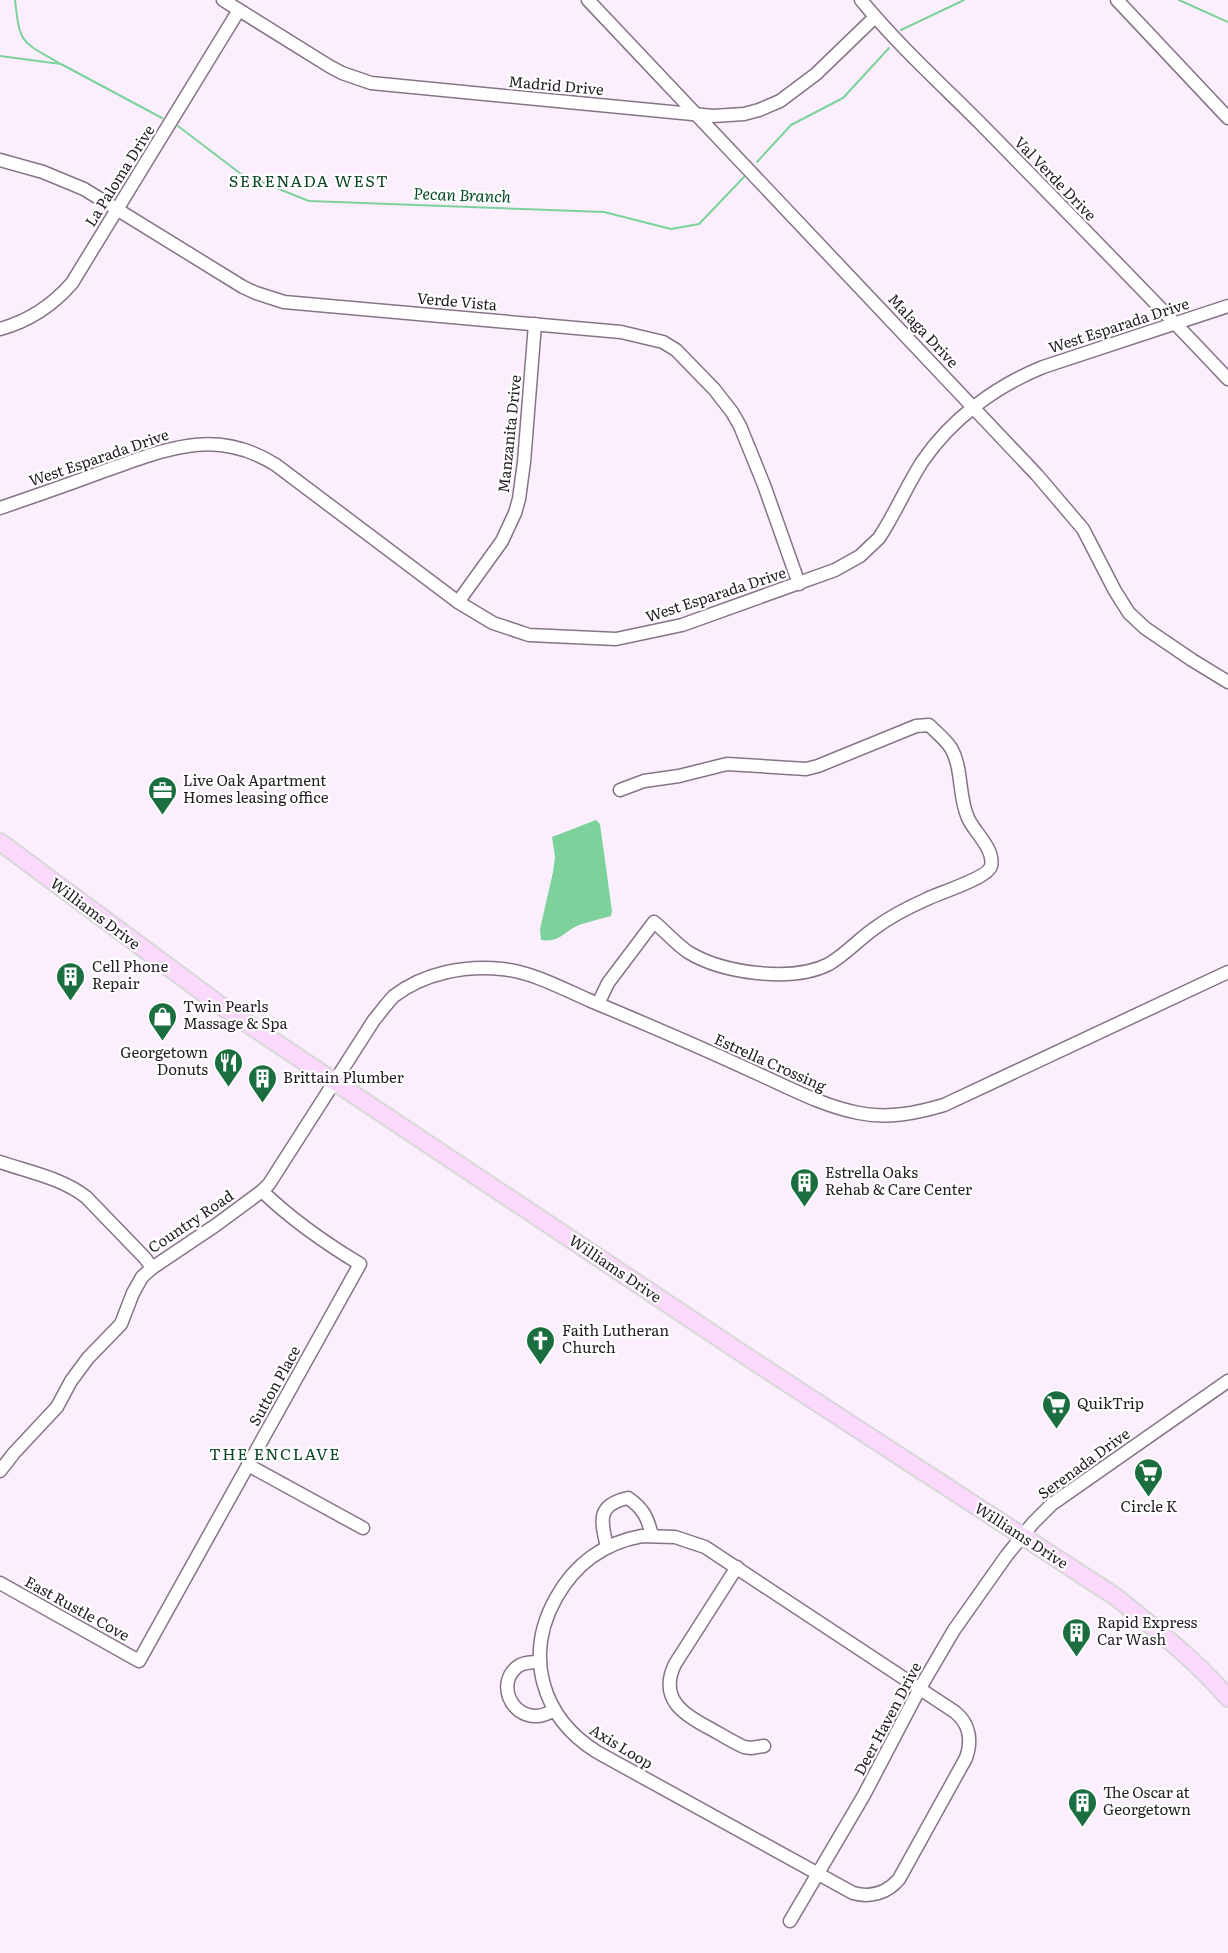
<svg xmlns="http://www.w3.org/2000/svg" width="1228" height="1953" font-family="Literata,serif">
<rect width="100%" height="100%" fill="#fceffd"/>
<path fill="#7cd29a" d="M596,820L600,824L612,911L611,916C601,919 591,921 582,924C565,929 562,943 541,940L540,929L553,872L555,857L552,837Z"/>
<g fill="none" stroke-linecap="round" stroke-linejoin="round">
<g stroke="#7cd29a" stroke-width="2">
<path d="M15,0C20,45 21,41 59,63"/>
<path d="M1179,0L1228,22"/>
<path d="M901,30L964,0"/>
<path d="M0,56L61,64L162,118"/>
<path d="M178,126L241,174L309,201L604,212L671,229L699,224L744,177"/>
<path d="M757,162L791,125L843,98L889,48"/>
</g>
<defs>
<g id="minor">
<path d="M223,0L329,66L342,73L371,83L713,116L744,114L759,110L780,101L816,74L875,17"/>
<path d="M588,0L1037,475L1083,529L1115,591L1129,613L1145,628L1192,660L1228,682"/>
<path d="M861,0C898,45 940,83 981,124C1064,209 1147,293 1228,379"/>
<path d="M1117,0L1228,118"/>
<path d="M0,160L43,172L84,189L243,287L256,293L284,302L621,332L663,342L676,350L714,389L732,412L740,426L764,485L799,584"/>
<path d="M0,329C29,321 52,306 72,283L239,10"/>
<path d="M0,508C35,496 70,484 104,471C165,450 215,426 276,465L458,602L493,623L529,635L616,639L682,625L835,570L860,556L879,538C895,514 906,487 922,462C951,419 996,386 1043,367L1228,306"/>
<path d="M458,602L502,541L515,513L519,499L524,462L535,324"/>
<path d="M598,1004L608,983L654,922C665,931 676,944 688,952C722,973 792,983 829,964C846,954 859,939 875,928C891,916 909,907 927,899C939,893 988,878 991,866C995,849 974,832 968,818C958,796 963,769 951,748C945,739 936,732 929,725L916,726L818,766L806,769L727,764L679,776L644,781L620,790"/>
<path d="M0,1162C29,1172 62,1178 86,1197L145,1258L152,1268"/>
<path d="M248,1465L363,1528"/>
<path d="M0,1471L14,1453L57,1407L71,1381L88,1358L121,1324L133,1293L142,1277L152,1268L216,1225L262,1191L269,1184L374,1020C380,1013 387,1003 394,996C424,973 465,965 502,969C533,972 563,989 591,1001C646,1024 700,1047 754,1072C788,1087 822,1106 859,1113C888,1119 917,1113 944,1105L1228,972"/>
<path d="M642,1536L675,1537L705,1547L955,1712C970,1724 972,1741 966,1758L899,1879C887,1893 871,1898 853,1893L597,1752C541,1717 524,1655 556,1598C575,1564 603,1543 642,1536Z"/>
<path d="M607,1547C601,1521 596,1505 628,1498C643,1508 648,1518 652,1536"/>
<path d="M737,1567L675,1664C658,1699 684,1715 711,1729C722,1735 733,1742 744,1747L751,1748L764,1746"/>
<path d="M0,1583L139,1661L360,1264C325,1243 291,1219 262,1191"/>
<path d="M540,1662C533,1662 523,1662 517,1667C497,1683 510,1716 536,1716C542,1716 549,1713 554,1710"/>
<path d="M790,1921L864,1795L920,1688L954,1630L1007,1555L1033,1523L1052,1504L1228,1381"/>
</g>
<path id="major" d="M0,842L224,1008L758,1364L1116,1597C1155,1629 1195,1659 1228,1698"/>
</defs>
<use href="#minor" stroke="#877388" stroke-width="15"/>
<use href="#major" stroke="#d7d6d8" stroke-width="20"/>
<use href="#minor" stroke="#fff" stroke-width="12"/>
<use href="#major" stroke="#fad9fd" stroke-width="16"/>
</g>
<defs>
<symbol id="office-pin" viewBox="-11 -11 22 30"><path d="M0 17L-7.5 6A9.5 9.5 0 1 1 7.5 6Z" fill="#1a6e40" stroke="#fff"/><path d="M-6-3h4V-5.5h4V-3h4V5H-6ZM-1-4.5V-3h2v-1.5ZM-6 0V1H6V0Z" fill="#fff"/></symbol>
<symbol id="building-pin" viewBox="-11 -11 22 30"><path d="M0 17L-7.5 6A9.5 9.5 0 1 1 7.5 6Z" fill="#1a6e40" stroke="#fff"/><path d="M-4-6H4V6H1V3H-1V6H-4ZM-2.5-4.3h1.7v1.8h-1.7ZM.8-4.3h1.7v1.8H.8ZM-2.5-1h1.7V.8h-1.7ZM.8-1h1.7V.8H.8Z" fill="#fff"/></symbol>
<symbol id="shop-pin" viewBox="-11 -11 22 30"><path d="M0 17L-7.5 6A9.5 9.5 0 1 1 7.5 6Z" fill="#1a6e40" stroke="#fff"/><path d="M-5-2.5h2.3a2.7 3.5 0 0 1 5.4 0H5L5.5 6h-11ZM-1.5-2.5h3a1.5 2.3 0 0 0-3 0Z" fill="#fff"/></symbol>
<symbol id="restaurant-pin" viewBox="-11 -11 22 30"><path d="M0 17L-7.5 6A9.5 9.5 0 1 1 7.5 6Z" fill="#1a6e40" stroke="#fff"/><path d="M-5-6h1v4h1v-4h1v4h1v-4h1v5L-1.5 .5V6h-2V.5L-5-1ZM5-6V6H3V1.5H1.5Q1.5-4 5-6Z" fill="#fff"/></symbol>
<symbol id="church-pin" viewBox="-11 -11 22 30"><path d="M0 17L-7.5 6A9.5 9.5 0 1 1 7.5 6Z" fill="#1a6e40" stroke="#fff"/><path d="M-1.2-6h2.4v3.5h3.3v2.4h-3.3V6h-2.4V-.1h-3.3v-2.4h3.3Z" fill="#fff"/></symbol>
<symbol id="supermarket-pin" viewBox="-11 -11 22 30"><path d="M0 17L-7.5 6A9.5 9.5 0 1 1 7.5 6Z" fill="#1a6e40" stroke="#fff"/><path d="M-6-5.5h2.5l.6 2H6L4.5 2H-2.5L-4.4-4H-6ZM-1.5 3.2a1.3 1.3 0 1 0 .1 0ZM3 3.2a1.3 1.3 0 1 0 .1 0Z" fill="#fff"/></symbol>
</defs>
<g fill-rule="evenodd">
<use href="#office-pin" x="146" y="774" width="33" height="45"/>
<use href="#building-pin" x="54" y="960" width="33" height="45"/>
<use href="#shop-pin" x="146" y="1000" width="33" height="45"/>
<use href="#restaurant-pin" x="212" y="1046" width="33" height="45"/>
<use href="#building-pin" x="246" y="1062" width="33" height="45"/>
<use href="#building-pin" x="788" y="1166" width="33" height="45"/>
<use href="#church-pin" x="524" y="1324" width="33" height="45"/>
<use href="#supermarket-pin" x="1040" y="1388" width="33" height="45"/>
<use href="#supermarket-pin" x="1132" y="1456" width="33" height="45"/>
<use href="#building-pin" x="1060" y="1616" width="33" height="45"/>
<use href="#building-pin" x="1066" y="1786" width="33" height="45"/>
</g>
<g text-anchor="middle" stroke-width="4.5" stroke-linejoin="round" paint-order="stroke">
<g font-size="15" fill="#231b24" stroke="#fff">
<text transform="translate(556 86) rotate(5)" y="5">Madrid Drive</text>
<text transform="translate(120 176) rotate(-58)" y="5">La Paloma Drive</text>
<text transform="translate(1055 179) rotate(46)" y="5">Val Verde Drive</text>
<text transform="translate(457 302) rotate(5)" y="5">Verde Vista</text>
<text transform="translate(1119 326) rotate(-18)" y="5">West Esparada Drive</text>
<text transform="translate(923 331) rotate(47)" y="5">Malaga Drive</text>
<text transform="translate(510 434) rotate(-84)" y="5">Manzanita Drive</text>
<text transform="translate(99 458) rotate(-19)" y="5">West Esparada Drive</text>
<text transform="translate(716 595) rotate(-18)" y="5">West Esparada Drive</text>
<text transform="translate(95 914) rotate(37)" y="5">Williams Drive</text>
<text transform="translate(770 1063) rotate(24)" y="5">Estrella Crossing</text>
<text transform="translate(191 1222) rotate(-34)" y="5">Country Road</text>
<text transform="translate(615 1269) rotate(34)" y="5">Williams Drive</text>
<text transform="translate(275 1386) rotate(-61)" y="5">Sutton Place</text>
<text transform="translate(1084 1464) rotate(-36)" y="5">Serenada Drive</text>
<text transform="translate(1021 1536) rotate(33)" y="5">Williams Drive</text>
<text transform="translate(77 1609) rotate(29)" y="5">East Rustle Cove</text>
<text transform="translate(888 1719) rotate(-62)" y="5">Deer Haven Drive</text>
<text transform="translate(621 1747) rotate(31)" y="5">Axis Loop</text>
</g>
<g font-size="15" fill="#231b24" stroke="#fff" text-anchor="start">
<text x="183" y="786">Live Oak Apartment<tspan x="183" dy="17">Homes leasing office</tspan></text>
<text x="92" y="972">Cell Phone<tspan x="92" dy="17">Repair</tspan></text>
<text x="183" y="1012">Twin Pearls<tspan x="183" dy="17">Massage &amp; Spa</tspan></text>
<text x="208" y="1058" text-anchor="end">Georgetown<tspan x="208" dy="17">Donuts</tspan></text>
<text x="283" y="1083">Brittain Plumber</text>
<text x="825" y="1178">Estrella Oaks<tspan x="825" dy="17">Rehab &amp; Care Center</tspan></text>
<text x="562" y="1336">Faith Lutheran<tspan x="562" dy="17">Church</tspan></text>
<text x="1077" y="1409">QuikTrip</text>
<text x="1149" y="1512" text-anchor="middle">Circle K</text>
<text x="1097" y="1628">Rapid Express<tspan x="1097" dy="17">Car Wash</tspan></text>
<text x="1103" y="1798">The Oscar at<tspan x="1103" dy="17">Georgetown</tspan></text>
</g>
<g font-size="16" letter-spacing="1.5" fill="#094425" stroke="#fff">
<text x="309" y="187">SERENADA WEST</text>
<text x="275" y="1460">THE ENCLAVE</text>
</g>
<g font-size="16" font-style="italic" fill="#064b28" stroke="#fff">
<text transform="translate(462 195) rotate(2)" y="6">Pecan Branch</text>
</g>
</g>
</svg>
